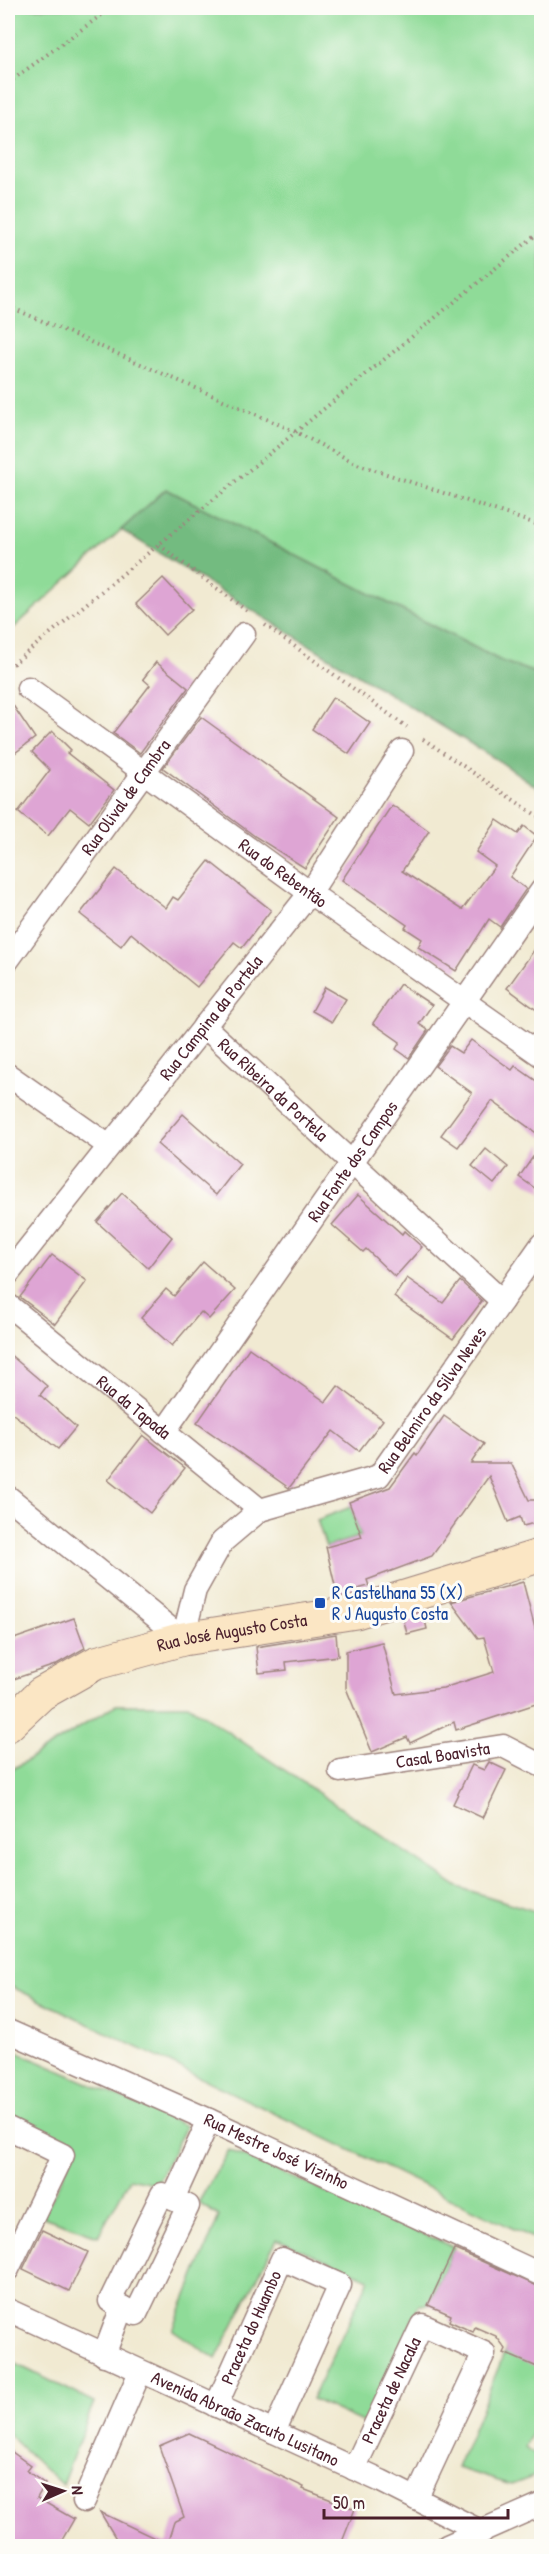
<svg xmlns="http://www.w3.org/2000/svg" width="549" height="2554" font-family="'Patrick Hand',sans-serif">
<rect width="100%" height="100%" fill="#fdfcf7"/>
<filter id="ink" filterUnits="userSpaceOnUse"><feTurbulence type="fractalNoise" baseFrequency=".0167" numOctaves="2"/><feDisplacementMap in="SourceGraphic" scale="12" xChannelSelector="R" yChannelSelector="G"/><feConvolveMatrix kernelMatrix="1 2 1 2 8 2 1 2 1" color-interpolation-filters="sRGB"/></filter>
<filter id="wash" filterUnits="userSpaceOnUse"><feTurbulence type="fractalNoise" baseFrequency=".008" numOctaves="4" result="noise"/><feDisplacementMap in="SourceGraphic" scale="24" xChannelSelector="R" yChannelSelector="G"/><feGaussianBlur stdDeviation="1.35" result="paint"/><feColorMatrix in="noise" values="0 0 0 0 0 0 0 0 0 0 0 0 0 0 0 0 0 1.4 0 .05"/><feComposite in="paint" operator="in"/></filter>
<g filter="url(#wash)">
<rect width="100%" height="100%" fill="#f1ead2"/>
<g fill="#8fdb98" stroke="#6c7d62" stroke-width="1.5">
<path d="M8,8H541V675L501,661L166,489L8,633Z"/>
<path d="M351,1507L361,1536L326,1547L317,1520Z"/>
<path d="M116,1705H188L458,1887L541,1913V2242L8,1985V1772Z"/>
<path d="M8,2048L186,2126L157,2184L130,2178L98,2236L43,2217L75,2150L8,2118Z"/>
<path d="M229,2150L454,2247L428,2305H419L366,2424L312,2399L369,2279L277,2239L216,2359L173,2330L219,2216L198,2203Z"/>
<path d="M506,2349L541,2368V2412L525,2448L541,2459V2474L511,2485L457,2468Z"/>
<path d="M14,2363L94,2402L62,2485L8,2434V2379Z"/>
</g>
<path fill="#73bb80" stroke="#5e6d56" stroke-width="1.5" d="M166,489L501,661L541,675V790L499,761L121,530Z"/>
<g id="blocks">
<g fill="#dea5d4">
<path d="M163,578L192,609L165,635L136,604Z"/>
<path d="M156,662L188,688L140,753L113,733L150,685L143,679Z"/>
<path d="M333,697L370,723L349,754L312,729Z"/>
<path d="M8,698L35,738L8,758Z"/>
<path d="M201,717L339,817L305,868L256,837L163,768Z"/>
<path d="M52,731L71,750L67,753L114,790L89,823L70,808L48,836L18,812L50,770L32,752Z"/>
<path d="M392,805L429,831L402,871L462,910L495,866L476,852L497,820L518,834L524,826L537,836L510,877L526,889L500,927L489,919L456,971L418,947L422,939L405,928L407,925L342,880Z"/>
<path d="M209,861L271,910L242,948L234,942L197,987L131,933L121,946L80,914L116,869L166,908L173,897L178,900Z"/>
<path d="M542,939V1014L507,988Z"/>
<path d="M400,984L432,1005L419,1024L428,1030L409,1058L396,1049L400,1042L373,1023Z"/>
<path d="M325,987L346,999L332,1022L312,1011Z"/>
<path d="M471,1040L512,1070L515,1066L542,1085V1137L492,1101L458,1147L441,1135L472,1093L435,1066L450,1046L461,1053Z"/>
<path d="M183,1114L240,1164L216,1195L157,1144Z"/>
<path d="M542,1144V1193L519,1177Z"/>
<path d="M486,1149L508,1167L494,1184L472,1166Z"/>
<path d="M122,1193L172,1237L148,1268L97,1222Z"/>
<path d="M358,1195L402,1234L404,1231L422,1247L395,1277L366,1249L363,1252L332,1225Z"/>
<path d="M52,1255L87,1281L55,1324L20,1297Z"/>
<path d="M203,1262L235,1290L209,1319L201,1312L172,1346L141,1318L166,1289L174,1296Z"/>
<path d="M407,1278L443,1303L460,1281L482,1301L453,1339L394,1297Z"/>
<path d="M249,1348L326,1402L338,1386L383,1420L359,1451L333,1431L289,1488L197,1423Z"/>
<path d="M8,1353L47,1386L40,1395L76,1427L58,1449L8,1410Z"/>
<path d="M444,1416L484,1444L471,1463H511L529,1500H542V1521L523,1526L520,1517L508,1522L489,1476L432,1556L367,1580L369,1586L337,1594L326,1547L362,1537L349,1502L390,1487L415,1453L417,1455Z"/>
<path d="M143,1435L185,1468L150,1513L108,1480Z"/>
<path d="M523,1582L537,1636L542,1635V1702L456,1730L454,1722L410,1743L407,1737L372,1752L346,1688V1651L382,1642L396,1694L443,1688L494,1672L484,1637L478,1638L451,1602Z"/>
<path d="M423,1611L427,1629L407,1634L403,1617Z"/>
<path d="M74,1618L85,1648L55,1665L8,1681V1641Z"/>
<path d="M336,1634L338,1656L286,1662L287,1670L259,1673L256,1647Z"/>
<path d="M489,1762L506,1770L483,1818L453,1804L472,1765L484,1770Z"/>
<path d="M42,2230L88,2252L69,2291L23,2269Z"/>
<path d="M454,2249L542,2288V2369L504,2353L506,2349L496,2336L475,2327L473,2332L449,2321L451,2315L428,2305Z"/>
<path d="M189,2433L304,2487L303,2489L355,2509L340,2547H121L100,2512L167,2544L174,2522L184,2517L159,2446Z"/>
<path d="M8,2449L31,2466L27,2471L45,2484L37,2498L74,2519L58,2547H8Z"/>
</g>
</g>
</g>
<g filter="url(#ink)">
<use href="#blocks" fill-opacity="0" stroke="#9e847e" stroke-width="1.5"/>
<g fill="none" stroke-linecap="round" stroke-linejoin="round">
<defs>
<g id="street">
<path id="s1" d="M28,688L310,893L542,1056"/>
<path id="s2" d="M8,960L244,634"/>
<path id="s3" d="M204,1026L502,1301"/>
<path d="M8,1075L109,1146"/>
<path id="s4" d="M8,1274L310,893L402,751"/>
<path id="s5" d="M8,1305L260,1510"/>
<path id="s6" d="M164,1432L542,890"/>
<path id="s7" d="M8,1497L183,1639L195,1590L222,1542L260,1510L379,1476L542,1244"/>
<path id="s8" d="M340,1771L503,1746L542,1766"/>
<path id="s9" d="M8,2031L209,2120L542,2275"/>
<path d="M8,2128L63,2155L8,2269"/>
<path d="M162,2194L188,2206L136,2314L110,2301Z"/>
<path d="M173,2199L209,2120"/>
<path id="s10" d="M8,2310L381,2481L482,2532"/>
<path d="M104,2355L122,2307"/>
<path id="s11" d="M216,2406L282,2259L340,2285L274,2432"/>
<path id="s12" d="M354,2469L422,2325L484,2353L416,2499"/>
<path d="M84,2501L140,2372"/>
<path d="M447,2546L542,2504"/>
</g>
<g id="secondary">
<path id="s13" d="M8,1725L41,1694L96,1663L183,1639L356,1612L542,1555"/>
</g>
</defs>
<use href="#street" stroke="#9e847e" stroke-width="25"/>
<use href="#secondary" stroke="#9e847e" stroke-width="35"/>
<g stroke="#9e847e" stroke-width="4" stroke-dasharray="1.5 4.5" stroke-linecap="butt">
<path d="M8,83L111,8"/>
<path d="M8,306L294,431L357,464L542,526"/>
<path d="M159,545L247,611"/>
<path d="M265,625L407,727"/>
<path d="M8,668L542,230"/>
<path d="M423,739L542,819"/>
</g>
<use href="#street" stroke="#fff" stroke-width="22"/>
<use href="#secondary" stroke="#fbe6c4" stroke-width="33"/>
</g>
</g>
<rect fill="#1a4fb4" stroke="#fdfcf7" stroke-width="2" x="314" y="1597" width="12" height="12" rx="3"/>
<g text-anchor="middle" stroke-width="6" stroke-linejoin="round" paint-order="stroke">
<g font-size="18" fill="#4a1f2b" stroke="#fdfcf7">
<text dy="6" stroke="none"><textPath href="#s2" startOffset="201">Rua Olival de Cambra</textPath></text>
<text dy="6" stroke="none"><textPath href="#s1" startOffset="315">Rua do Rebentão</textPath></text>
<text dy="6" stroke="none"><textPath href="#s4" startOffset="327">Rua Campina da Portela</textPath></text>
<text dy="6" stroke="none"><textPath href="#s3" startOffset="94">Rua Ribeira da Portela</textPath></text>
<text dy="6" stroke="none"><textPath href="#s6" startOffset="330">Rua Fonte dos Campos</textPath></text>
<text dy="6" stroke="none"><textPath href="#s7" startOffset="597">Rua Belmiro da Silva Neves</textPath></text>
<text dy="6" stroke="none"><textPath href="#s5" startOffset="162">Rua da Tapada</textPath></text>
<text dy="6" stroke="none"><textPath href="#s13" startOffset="248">Rua José Augusto Costa</textPath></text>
<text dy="6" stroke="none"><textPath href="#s8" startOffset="104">Casal Boavista</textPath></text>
<text dy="6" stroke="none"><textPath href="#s9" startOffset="294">Rua Mestre José Vizinho</textPath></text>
<text dy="6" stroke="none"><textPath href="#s11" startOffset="86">Praceta do Huambo</textPath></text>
<text dy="6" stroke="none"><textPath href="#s12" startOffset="87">Praceta de Nacala</textPath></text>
<text dy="6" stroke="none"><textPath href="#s10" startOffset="261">Avenida Abraão Zacuto Lusitano</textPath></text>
</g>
<g font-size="18" fill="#164399" stroke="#fdfcf7" text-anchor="start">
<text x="332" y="1599">R Castelhana 55 (X)<tspan x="332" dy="21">R J Augusto Costa</tspan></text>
</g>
</g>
<rect width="549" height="2554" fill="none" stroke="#fdfcf7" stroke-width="30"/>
<g transform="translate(63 2491) rotate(87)" stroke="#fdfcf7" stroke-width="4.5" paint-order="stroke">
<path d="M0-4.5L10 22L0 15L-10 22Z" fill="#4a1f2b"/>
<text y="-9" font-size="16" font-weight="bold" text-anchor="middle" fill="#4a1f2b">N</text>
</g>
<path d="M324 2509v9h184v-9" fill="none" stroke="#4a1f2b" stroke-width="3"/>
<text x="333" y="2509" font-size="18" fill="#4a1f2b" stroke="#fdfcf7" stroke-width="4.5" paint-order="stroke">50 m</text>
</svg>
